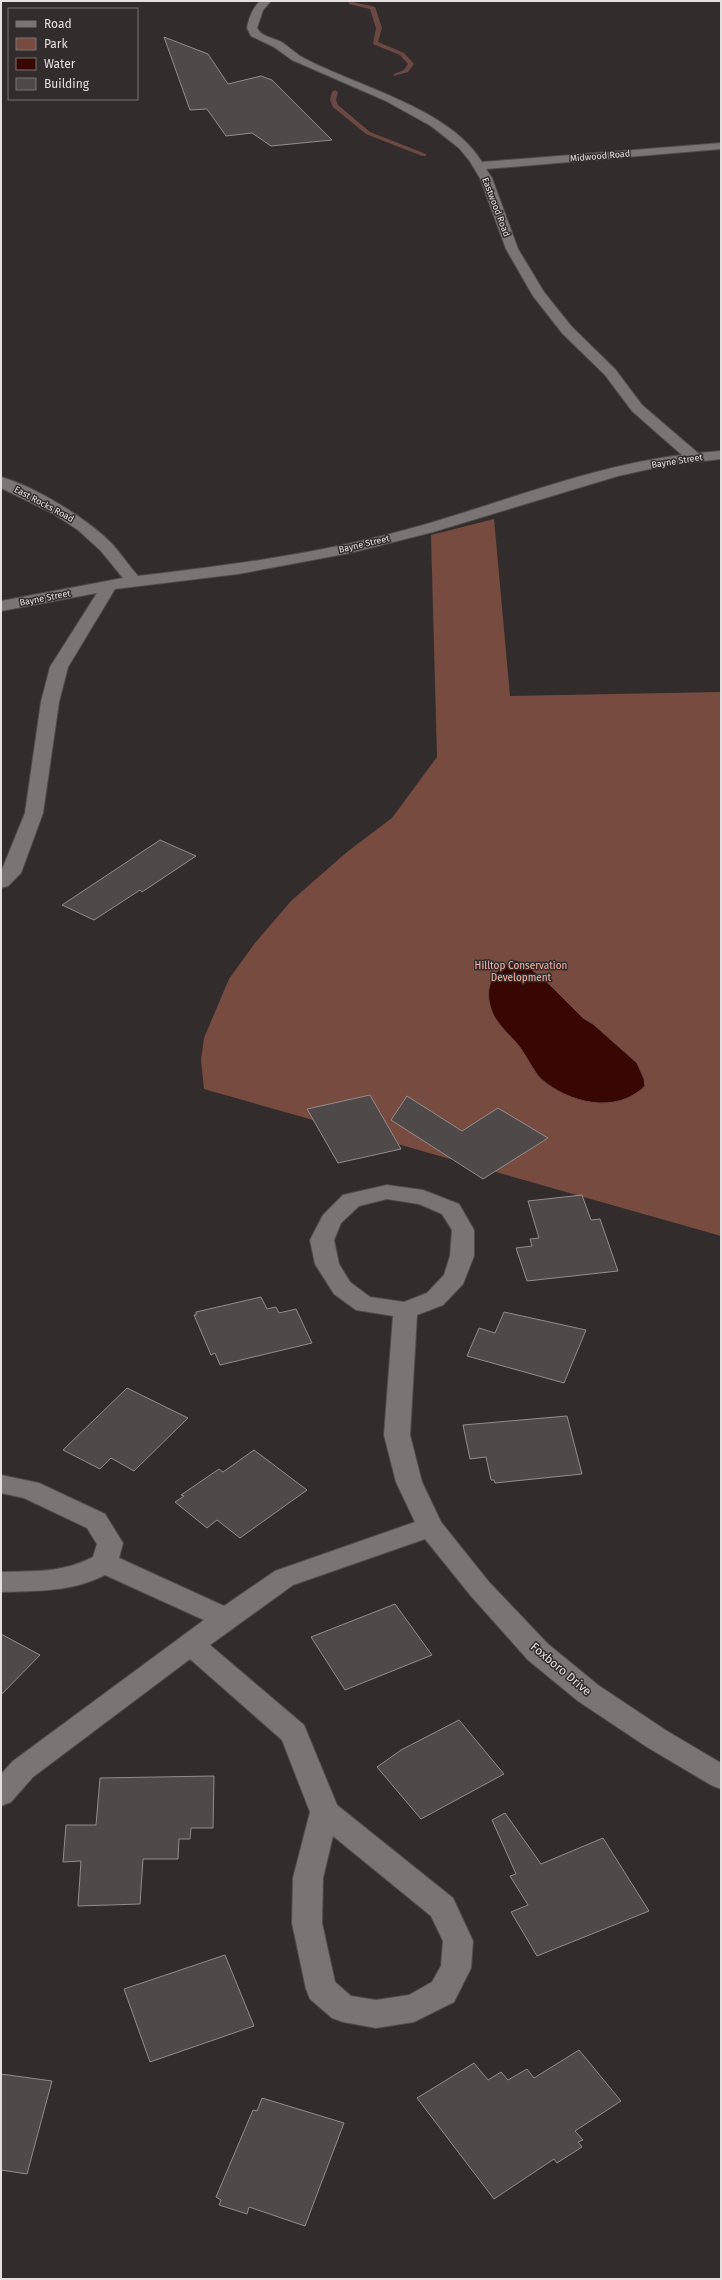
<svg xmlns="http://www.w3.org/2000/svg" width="722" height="2280" font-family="'Fira Sans',sans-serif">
<rect width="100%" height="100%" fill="#322d2c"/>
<path fill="#784b40" d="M494,519L510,696L721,692V1236L204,1089L201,1060L204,1038L229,979L255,943L291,901L347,852L392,818L437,757L431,535Z"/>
<path fill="#380701" stroke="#6b4844" d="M516,960L526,965L549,984L583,1018L593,1024L637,1063L644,1079L645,1086C616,1115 569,1103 541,1079C534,1072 526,1055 519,1046C511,1036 500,1027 494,1016C482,992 490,968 516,960Z"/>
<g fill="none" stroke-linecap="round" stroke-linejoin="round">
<g fill="#6b4844" fill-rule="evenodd">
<path d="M348,1L375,7L382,28L378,42L404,53L414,64L408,72L394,76V74L404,70L408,64L400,55L373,44L376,28L370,9L349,4Z"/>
<path d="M335,90L338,92L336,100L338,105L370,132L426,154V156H422L366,134L333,107L330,100L332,92Z"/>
</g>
</g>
<g fill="#4f4a49" stroke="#928d8c">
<path d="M164,37L208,54L228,84L261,76L272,80L332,140L271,146L252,133L226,136L207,109L190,110Z"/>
<path d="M160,840L196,856L142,892L140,890L94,920L62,905Z"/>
<path d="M370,1095L401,1149L338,1163L307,1109Z"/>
<path d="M407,1096L462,1131L498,1108L548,1138L483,1179L391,1120Z"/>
<path d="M582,1195L591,1220L600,1219L618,1271L527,1281L516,1248L532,1246L530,1239L539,1238L528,1201Z"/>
<path d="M261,1297L267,1309L276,1307L279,1313L296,1309L312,1343L220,1365L215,1353L211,1355L194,1315H196V1312Z"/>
<path d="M504,1312L586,1330L564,1383L467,1356L479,1328L495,1333Z"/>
<path d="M127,1388L188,1418L134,1471L111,1458L100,1469L63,1450Z"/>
<path d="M567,1416L582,1474L495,1483L494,1480H491L486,1457L470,1459L463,1425Z"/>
<path d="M254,1450L307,1490L240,1538L217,1520L207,1528L175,1502L184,1496L181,1495L219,1469L223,1472Z"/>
<path d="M395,1604L432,1655L345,1690L311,1637Z"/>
<path d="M1,1634L40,1655L1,1695Z"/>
<path d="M459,1720L504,1774L421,1819L377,1767L401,1750Z"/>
<path d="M214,1776L213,1828H191L190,1839H179L178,1859H143L140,1904L78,1906L81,1861L63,1862L66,1825H96L100,1778Z"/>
<path d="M505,1813L541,1864L603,1838L649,1911L537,1956L511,1912L528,1905L510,1876L516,1874L492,1820Z"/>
<path d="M225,1955L254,2026L150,2062L124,1989Z"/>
<path d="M579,2050L621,2101L575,2131L583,2140L578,2142L582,2147L557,2163L554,2159L494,2199L417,2098L474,2063L488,2080L501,2072L508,2080L527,2069L534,2078Z"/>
<path d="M1,2074L52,2081L27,2174L1,2170Z"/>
<path d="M262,2098L344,2123L305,2226L249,2207L247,2214L219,2205L221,2200L216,2197L253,2110L257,2111Z"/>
</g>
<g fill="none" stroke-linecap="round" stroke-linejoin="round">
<defs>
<g id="minor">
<path d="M260,1H271L263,10L257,28C261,37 275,38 283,43C289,47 294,52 300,56C354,86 449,107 482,162L721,143V149L486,169L492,178L518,249L544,292L572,327L615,369L642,405L698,453L721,451V459L668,465L618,476L433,532L350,553L238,574L115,589L68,667L59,702L43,813L21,873L8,886L1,888V872L25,813L41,702L50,667L97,593L1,611V601L123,578L101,551L78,530L52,513L1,488V477C34,486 90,520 113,545C122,555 129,566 138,576C234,565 330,552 423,525C506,501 596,465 682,455L632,411L605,375L562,333L533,296L506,249L480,178L469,160L459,148L431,126L386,101L292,60L274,47L251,36L247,28C249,18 252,9 260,1Z"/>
<path d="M387,1185L423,1190L459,1204L474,1230V1256L463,1284L443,1305L417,1315L410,1435L422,1482L441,1522L489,1582L548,1644L598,1685L667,1731L721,1763V1789L711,1785L647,1747L578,1701L528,1660L471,1596L425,1539L293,1585L210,1645L304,1725L337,1805L453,1898L473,1941L471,1968L454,2002L414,2022L376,2028L343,2022L332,2018L310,1999L306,1989L292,1923L293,1878L310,1812L282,1740L190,1659L33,1777L11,1802L1,1806V1774L13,1761L204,1620L105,1575C72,1592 37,1591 1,1592V1572C35,1571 62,1573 93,1557L97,1544L87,1528L24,1498L1,1493V1475L39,1483L105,1514L123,1543L119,1558L224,1606L275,1571L415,1522L396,1482L384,1435L393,1316L356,1310L334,1294L315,1264L310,1240L323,1215L343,1195ZM387,1199L419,1204L442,1214L452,1230L450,1256L444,1275L427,1293L404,1302L370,1297L350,1282L339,1264L334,1240L341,1223L359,1206ZM333,1836L431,1916L443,1941L441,1966L432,1982L409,1995L376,2000L351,1996L335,1982L322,1923L323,1878Z"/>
</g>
</defs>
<use href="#minor" stroke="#4e4b4a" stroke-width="2"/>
<use href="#minor" fill="#7a7574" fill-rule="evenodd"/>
</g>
<g text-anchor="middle" stroke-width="3" stroke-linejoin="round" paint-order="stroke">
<g font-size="9" fill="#e3e0df" stroke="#322d2c">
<text transform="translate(600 156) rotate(-5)" y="3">Midwood Road</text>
<text transform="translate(496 207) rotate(69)" y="3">Eastwood Road</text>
<text transform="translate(677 461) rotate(-9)" y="3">Bayne Street</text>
<text transform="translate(44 504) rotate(28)" y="3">East Rocks Road</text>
<text transform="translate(364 544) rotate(-13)" y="3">Bayne Street</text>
<text transform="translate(45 598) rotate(-11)" y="3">Bayne Street</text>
</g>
<g font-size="10" fill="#f9b2a1" stroke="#322d2c">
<text x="521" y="969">Hilltop Conservation<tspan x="521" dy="12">Development</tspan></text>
</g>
<g font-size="12" fill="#e3e0df" stroke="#322d2c">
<text transform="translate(561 1669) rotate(40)" y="4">Foxboro Drive</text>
</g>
</g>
<rect width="722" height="2280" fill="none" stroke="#e3e0df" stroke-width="4"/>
<rect x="8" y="8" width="130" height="92" fill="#322d2c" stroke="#797574"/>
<rect x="16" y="21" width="20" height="6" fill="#7a7574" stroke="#797574"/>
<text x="44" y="28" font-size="12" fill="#e3e0df">Road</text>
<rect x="16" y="38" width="20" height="12" fill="#784b40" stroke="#797574"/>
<text x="44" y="48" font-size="12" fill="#e3e0df">Park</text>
<rect x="16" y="58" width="20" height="12" fill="#380701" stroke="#797574"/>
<text x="44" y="68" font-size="12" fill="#e3e0df">Water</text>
<rect x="16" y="78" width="20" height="12" fill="#4f4a49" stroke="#797574"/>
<text x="44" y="88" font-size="12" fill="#e3e0df">Building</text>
</svg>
